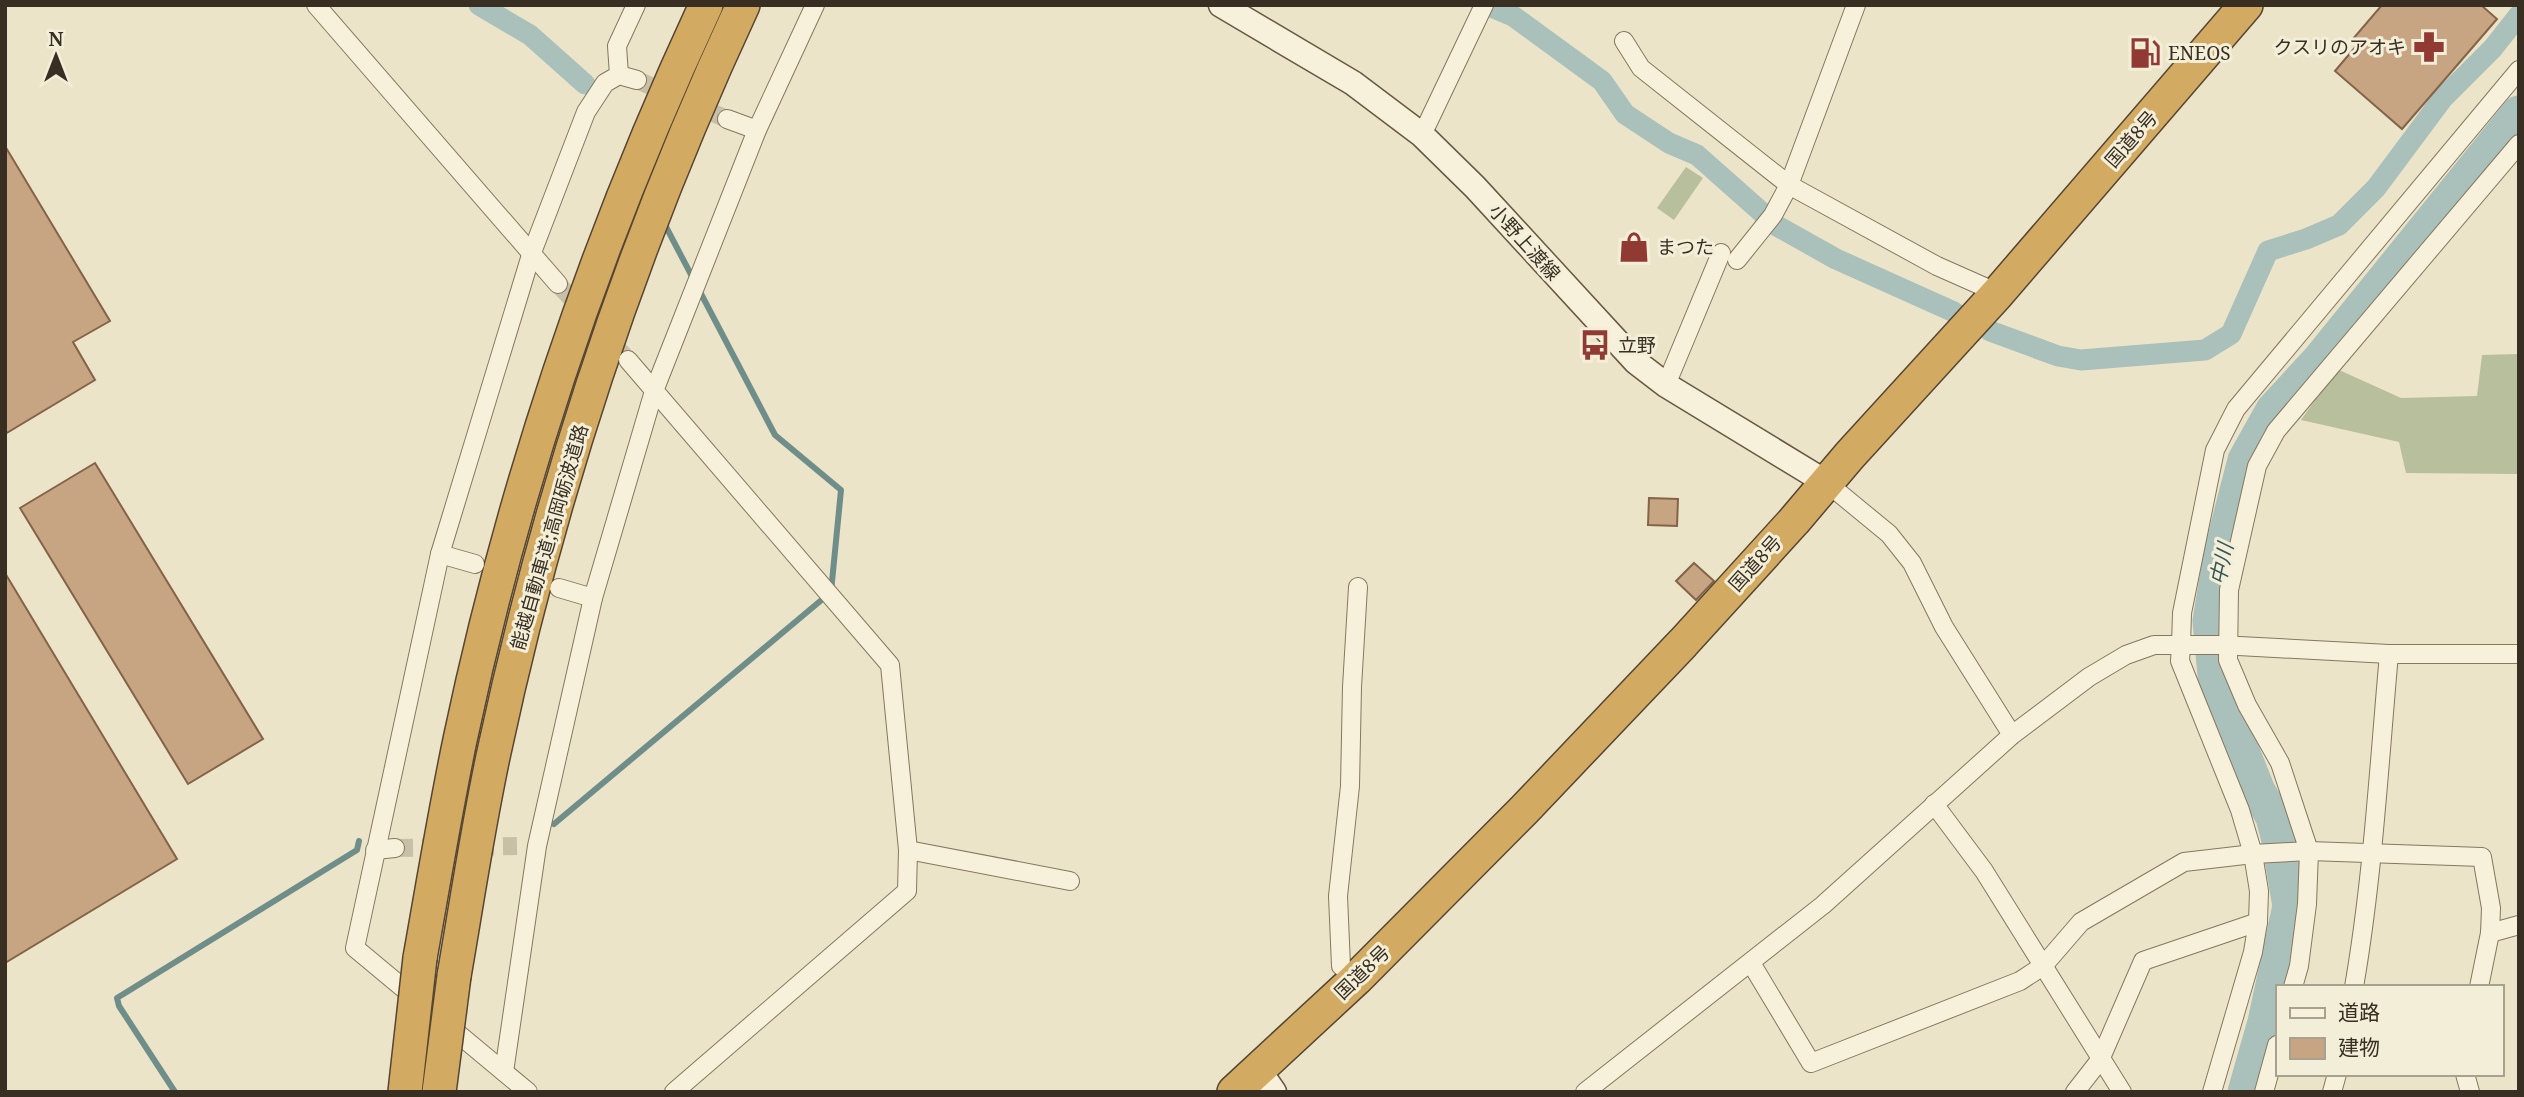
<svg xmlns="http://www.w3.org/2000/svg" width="2524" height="1097" font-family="'Noto Serif','Noto Sans JP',serif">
<rect width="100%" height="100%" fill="#ebe4c9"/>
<g fill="#b8bf9c">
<path d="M1686,167L1703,178L1674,220L1657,208Z"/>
<path d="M2519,354V474L2406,473L2399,442L2301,420L2337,369L2401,398L2477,396L2482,355Z"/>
</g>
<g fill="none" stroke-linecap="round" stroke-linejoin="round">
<g stroke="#708e89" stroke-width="6">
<path d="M554,824L831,592L841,490L775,435L664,223"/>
<path d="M175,1092L119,1006L117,998L357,850L359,841"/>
</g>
<g stroke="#a9c0bb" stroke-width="21">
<path d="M479,5L530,35L585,84"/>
<path d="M1487,5L1513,16L1602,81L1625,114L1669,143L1697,155L1777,226L1836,259L1954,312"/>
<path d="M1990,331L2058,356L2081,360L2205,350L2231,334L2268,251L2306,239L2339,225L2376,188L2443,98L2493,48L2519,15"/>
</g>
<path stroke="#a9c0bb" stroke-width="35" d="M2245,1092L2265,1022L2290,906L2278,836L2273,817L2258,791L2216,686L2210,621L2221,553L2245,460L2273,410L2320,359L2519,113"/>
</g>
<g fill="#c7a482" stroke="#846347" stroke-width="2">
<path d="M2382,5H2481L2497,19L2402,129L2335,71L2358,44L2352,40Z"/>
<path d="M5,146L110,321L73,342L95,380L5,434Z"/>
<path d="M95,463L263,739L188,784L20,508Z"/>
<path d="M1649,498L1678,499L1677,526L1648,525Z"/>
<path d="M1694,563L1714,581L1696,600L1676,581Z"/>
<path d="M5,573L177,859L5,963Z"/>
</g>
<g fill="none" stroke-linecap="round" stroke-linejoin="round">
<g stroke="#c7c0a7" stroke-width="18" stroke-dasharray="18 9" stroke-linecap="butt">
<path d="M637,80L727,119"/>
<path d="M558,284L628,360"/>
<path d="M395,848L517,846"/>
</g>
<defs>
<g id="street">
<path d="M316,5L558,284"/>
<path d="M1624,41L1641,68L1789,185L1937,266L1998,293"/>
<path d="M619,75L617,46L636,5"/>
<path d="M727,119L757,130"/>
<path d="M1422,135L1484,5"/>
<path d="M1737,260L1773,215L1789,185L1856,5"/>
<path d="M628,360L890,665L908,850L907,891L674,1092"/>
<path d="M1666,385L1721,253"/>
<path d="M1827,483L1889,534L1912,563L1944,627L2012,735"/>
<path d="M440,554L475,564"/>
<path d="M559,588L593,598"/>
<path d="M1934,804L1984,871L2122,1092"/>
<path d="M375,850L395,848"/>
<path d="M908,850L1070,881"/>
<path d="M2490,933L2519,925"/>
<path d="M1751,963L1811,1063L2020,981L2043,966L2081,922L2184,862L2253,854L2309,851L2482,857L2491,908L2490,933L2479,987"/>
<path d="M1356,979L1341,966L1338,896L1350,786L1352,687L1358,587"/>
<path d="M2293,987L2299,966L2307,904L2309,851L2280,763L2247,705L2228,660L2229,590L2257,466L2276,431L2519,144"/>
<path d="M2354,987C2373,877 2379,765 2389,654"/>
<path d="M504,1072L537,846L593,598L654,391L757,130L815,5"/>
<path d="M2465,1074L2470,1092"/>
<path d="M528,1092L355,948L440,554L531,255L586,112L605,83L619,75L637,80"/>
<path d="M1585,1092L1823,905L2012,735L2089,677L2126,655L2154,645H2220L2389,654H2519"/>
<path d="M2075,1092L2100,1060L2143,961L2258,922"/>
<path d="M2212,1092L2253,952L2258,922L2259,891L2253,854L2240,810L2180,661L2181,645L2182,613L2215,450L2236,409L2519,70"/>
<path d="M2264,1092L2277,1045"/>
<path d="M2332,1092L2337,1074"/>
</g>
<g id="secondary">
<path d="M1221,5L1353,83L1422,135L1475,187L1636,362L1666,385L1827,483"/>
<path d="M1258,1069L1274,1092"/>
</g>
<g id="highway">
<path d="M420,958C433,885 445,812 460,740C513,487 597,239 706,5"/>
<path d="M454,976C467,901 478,826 494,752C549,495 632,243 743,5"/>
<path d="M1234,1092L1356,979L1524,810L1683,643L1794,521L1850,455L1998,293L2246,5"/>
</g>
</defs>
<use href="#street" stroke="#86775f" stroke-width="20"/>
<use href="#secondary" stroke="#685842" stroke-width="27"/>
<use href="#highway" stroke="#554533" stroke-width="36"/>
<use href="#street" stroke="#f7f1dc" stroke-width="18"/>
<use href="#secondary" stroke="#f7f1dc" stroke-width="24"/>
<use href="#highway" stroke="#d3aa61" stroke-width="33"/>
<defs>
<g id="highway-bridge">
<path d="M405,1092L420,958"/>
<path d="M439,1092L454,976"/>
</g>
</defs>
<use href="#highway-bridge" stroke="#554533" stroke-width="36" stroke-linecap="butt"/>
<use href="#highway-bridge" stroke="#d3aa61" stroke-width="33"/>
</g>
<defs>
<symbol id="pharmacy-bare" viewBox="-9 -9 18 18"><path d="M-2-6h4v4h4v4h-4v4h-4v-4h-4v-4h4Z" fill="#913a34" stroke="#f3eed8" stroke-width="2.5" paint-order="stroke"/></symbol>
<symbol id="fuel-bare" viewBox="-9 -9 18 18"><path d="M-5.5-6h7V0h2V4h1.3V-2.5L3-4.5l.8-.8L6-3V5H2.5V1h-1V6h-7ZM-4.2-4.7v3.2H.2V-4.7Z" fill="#913a34" stroke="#f3eed8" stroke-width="2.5" paint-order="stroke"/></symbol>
<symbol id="shop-bare" viewBox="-9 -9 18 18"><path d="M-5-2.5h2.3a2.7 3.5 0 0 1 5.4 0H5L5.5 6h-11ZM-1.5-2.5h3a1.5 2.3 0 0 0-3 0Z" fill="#913a34" stroke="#f3eed8" stroke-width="2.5" paint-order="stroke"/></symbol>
<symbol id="bus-bare" viewBox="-9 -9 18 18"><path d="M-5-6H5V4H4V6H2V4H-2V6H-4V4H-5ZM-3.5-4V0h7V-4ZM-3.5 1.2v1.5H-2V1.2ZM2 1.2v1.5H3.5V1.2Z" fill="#913a34" stroke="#f3eed8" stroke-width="2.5" paint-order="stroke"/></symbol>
</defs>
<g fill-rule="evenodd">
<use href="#pharmacy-bare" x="2407" y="25" width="44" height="44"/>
<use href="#fuel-bare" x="2123" y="31" width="44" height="44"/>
<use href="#shop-bare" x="1612" y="225" width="44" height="44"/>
<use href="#bus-bare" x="1573" y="323" width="44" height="44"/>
</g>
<g text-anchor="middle" stroke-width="6" stroke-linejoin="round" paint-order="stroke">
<g font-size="19" fill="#382e21" stroke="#f3eed8" text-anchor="start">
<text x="2406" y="54" text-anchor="end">クスリのアオキ</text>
<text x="2168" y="60">ENEOS</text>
<text x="1657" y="254">まつた</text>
<text x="1618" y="352">立野</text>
</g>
<g font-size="19" fill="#382e21" stroke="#f3eed8">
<text transform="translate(2131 139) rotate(-49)" y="7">国道8号</text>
<text transform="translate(1525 242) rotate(48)" y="7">小野上渡線</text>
<text transform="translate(549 537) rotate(-74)" y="7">能越自動車道;高岡砺波道路</text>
<text transform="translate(1755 563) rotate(-48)" y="7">国道8号</text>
<text transform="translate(1362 972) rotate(-44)" y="7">国道8号</text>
</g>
<g font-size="21" font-style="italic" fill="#325657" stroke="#f3eed8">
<text transform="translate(2222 564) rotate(-78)" y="7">中川</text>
</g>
</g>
<rect width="2524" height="1097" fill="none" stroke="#382e21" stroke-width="14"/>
<rect x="2276" y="985" width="228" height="91" fill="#f3eed8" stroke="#a8a18f" stroke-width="2"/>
<rect x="2290" y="1008" width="35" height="10" fill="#f7f1dc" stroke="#a8a18f" stroke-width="2"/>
<text x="2338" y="1020" font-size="21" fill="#382e21">道路</text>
<rect x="2290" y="1038" width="35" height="21" fill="#c7a482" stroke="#a8a18f" stroke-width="2"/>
<text x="2338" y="1055" font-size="21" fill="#382e21">建物</text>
<g transform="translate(56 56)" stroke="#f3eed8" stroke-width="5" paint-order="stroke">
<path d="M0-5L12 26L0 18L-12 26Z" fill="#382e21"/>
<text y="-10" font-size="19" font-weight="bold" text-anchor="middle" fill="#382e21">N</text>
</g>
</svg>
